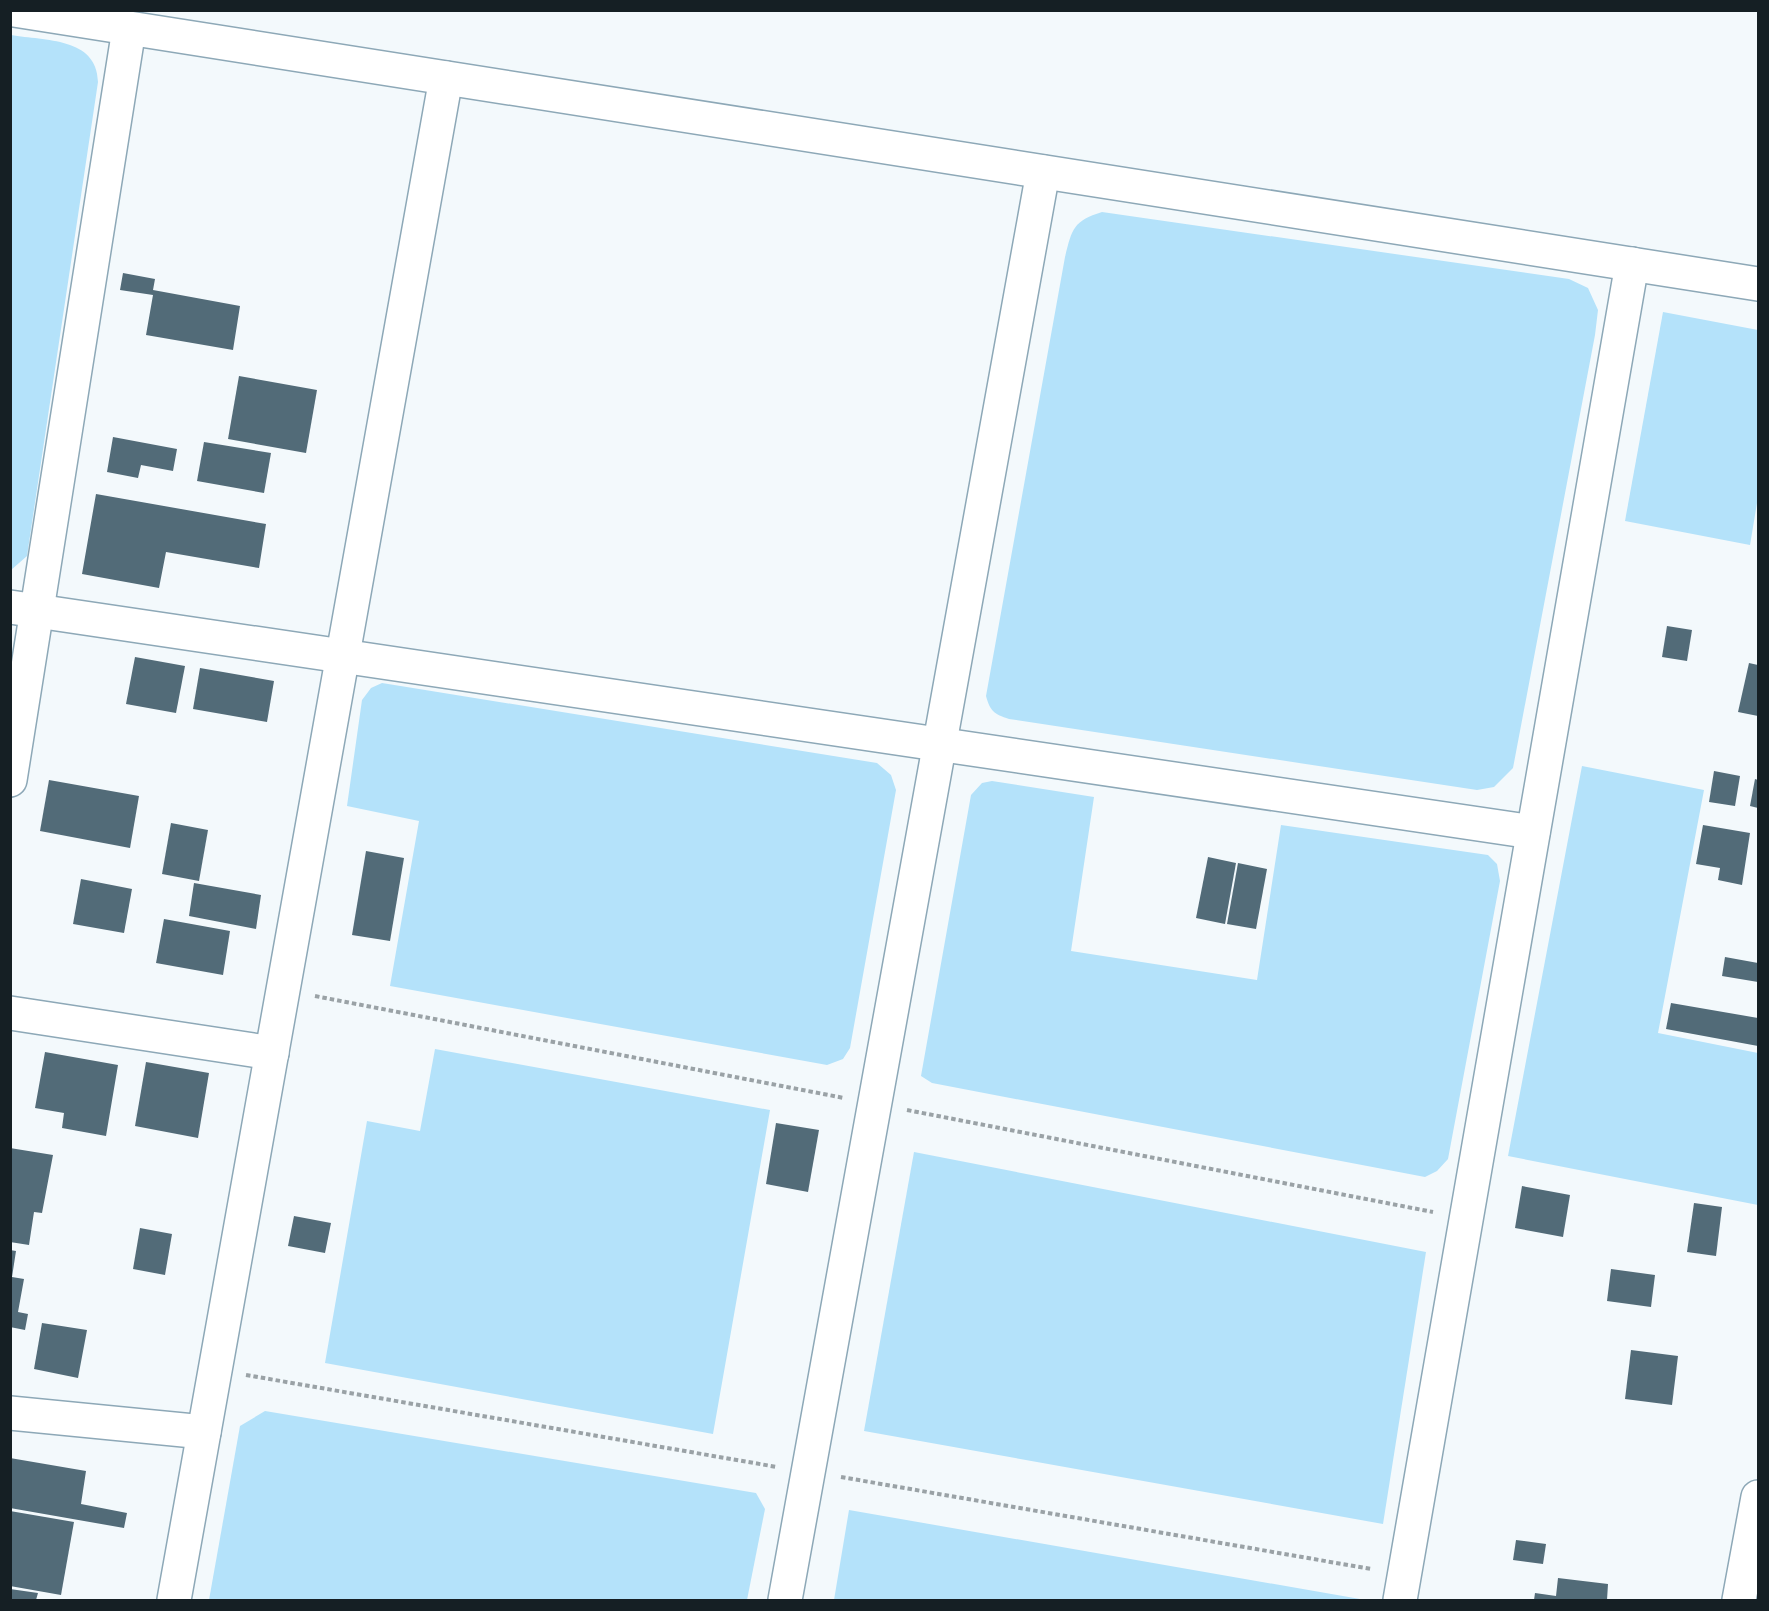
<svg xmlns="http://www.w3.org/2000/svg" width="1769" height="1611" font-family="Ubuntu,sans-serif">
<rect width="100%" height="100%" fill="#f3f9fc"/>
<g fill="#b4e2fa">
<path d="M11,35C45,41 97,37 98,82L27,556L11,570Z"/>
<path d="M1102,212L1569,279L1588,288L1598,310L1595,335L1513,768L1494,787L1477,790L1009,719C994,714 990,711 986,696L1065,257C1072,229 1073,221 1102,212Z"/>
<path d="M1663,312L1758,330V497L1750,545L1625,521Z"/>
<path d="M382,683L877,763L891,775L896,790L850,1048L843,1059L827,1065L390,986L419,821L347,806L362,700L371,688Z"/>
<path d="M1582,766L1704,790L1658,1033L1758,1053V1205L1508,1156Z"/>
<path d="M992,781L1094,797L1071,951L1257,980L1281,825L1488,855L1497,864L1500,881L1448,1159L1437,1171L1425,1177L932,1083L921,1076L971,795L982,783Z"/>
<path d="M435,1049L770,1110L713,1434L325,1363L367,1121L420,1131Z"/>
<path d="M914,1152L1426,1252L1383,1524L864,1431Z"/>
<path d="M265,1411L756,1493L765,1509L747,1600H209L240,1426Z"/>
<path d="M849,1510L1360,1599V1600H834Z"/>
</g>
<g fill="#526b78">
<path d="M123,273L155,279L153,290L240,306L233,350L146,335L153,295L120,290Z"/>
<path d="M239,376L317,390L306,453L228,439Z"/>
<path d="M113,437L177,449L173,471L141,465L138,478L107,472Z"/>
<path d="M204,442L271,453L264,493L197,481Z"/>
<path d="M96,494L266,524L259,568L166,552L159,588L82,574Z"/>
<path d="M1667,626L1692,630L1687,661L1662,657Z"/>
<path d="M135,657L185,666L176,713L126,704Z"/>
<path d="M1749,663L1758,665V716L1738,712Z"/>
<path d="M200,668L274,681L267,722L193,709Z"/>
<path d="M1714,771L1740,776L1735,806L1709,802Z"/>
<path d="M1755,779L1758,780V808L1750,806Z"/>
<path d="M49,780L139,796L130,848L40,831Z"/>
<path d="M171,823L208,830L199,881L162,874Z"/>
<path d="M1703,825L1750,833L1742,885L1718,880L1720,868L1696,864Z"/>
<path d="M366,851L404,858L390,941L352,935Z"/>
<path d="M1208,857L1236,863L1225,924L1196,918Z"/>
<path d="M1238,863L1267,869L1256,929L1227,924Z"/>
<path d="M81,879L132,889L124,933L73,924Z"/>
<path d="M194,883L261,895L256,929L189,916Z"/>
<path d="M164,919L230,931L223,975L156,963Z"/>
<path d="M1725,957L1758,963V982L1722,976Z"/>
<path d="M1671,1003L1758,1018V1046L1666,1029Z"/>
<path d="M45,1052L118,1065L106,1136L62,1128L64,1113L35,1108Z"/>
<path d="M146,1062L209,1073L198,1138L135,1126Z"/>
<path d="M776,1123L819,1130L808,1192L766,1184Z"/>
<path d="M10,1148L53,1155L42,1213L34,1212L29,1245L10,1242Z"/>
<path d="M1522,1186L1570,1195L1563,1237L1515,1228Z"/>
<path d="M1694,1203L1722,1207L1716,1256L1687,1252Z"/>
<path d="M294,1216L331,1223L325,1253L288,1246Z"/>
<path d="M140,1228L172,1234L165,1275L133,1269Z"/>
<path d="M10,1250L16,1251L12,1277L24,1279L18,1312L28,1314L25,1330L10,1327Z"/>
<path d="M1611,1269L1655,1275L1651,1307L1607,1301Z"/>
<path d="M42,1323L87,1330L78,1378L34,1369Z"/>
<path d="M1631,1350L1678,1356L1672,1405L1625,1399Z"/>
<path d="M10,1458L86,1471L81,1504L127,1513L124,1528L10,1508Z"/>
<path d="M10,1511L74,1522L61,1595L10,1586Z"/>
<path d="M1516,1540L1546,1544L1543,1564L1513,1560Z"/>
<path d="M1558,1578L1608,1584L1607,1600H1534L1535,1593L1556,1596Z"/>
<path d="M10,1589L38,1593L36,1600H10Z"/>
</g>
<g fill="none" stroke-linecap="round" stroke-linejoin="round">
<defs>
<g id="minor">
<path d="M14,10L1758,284"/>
<path d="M10,607L1533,832"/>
<path d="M10,780L129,29"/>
<path d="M10,1013L272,1053"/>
<path d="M10,1413L204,1432"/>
<path d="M174,1600L446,78"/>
<path d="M785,1600L1043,172"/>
<path d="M1400,1600L1632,264"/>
<path d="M1739,1600L1758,1497"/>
</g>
</defs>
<use href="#minor" stroke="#8da8b7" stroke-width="36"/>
<g stroke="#9aa2a6" stroke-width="4" stroke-dasharray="4.5 3" stroke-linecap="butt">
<path d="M315,996L844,1098"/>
<path d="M907,1110L1433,1212"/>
<path d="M246,1375L777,1467"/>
<path d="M841,1477L1371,1569"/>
</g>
<use href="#minor" stroke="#fff" stroke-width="33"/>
</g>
<rect width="1769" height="1611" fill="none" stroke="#151f24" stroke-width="24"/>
</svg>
